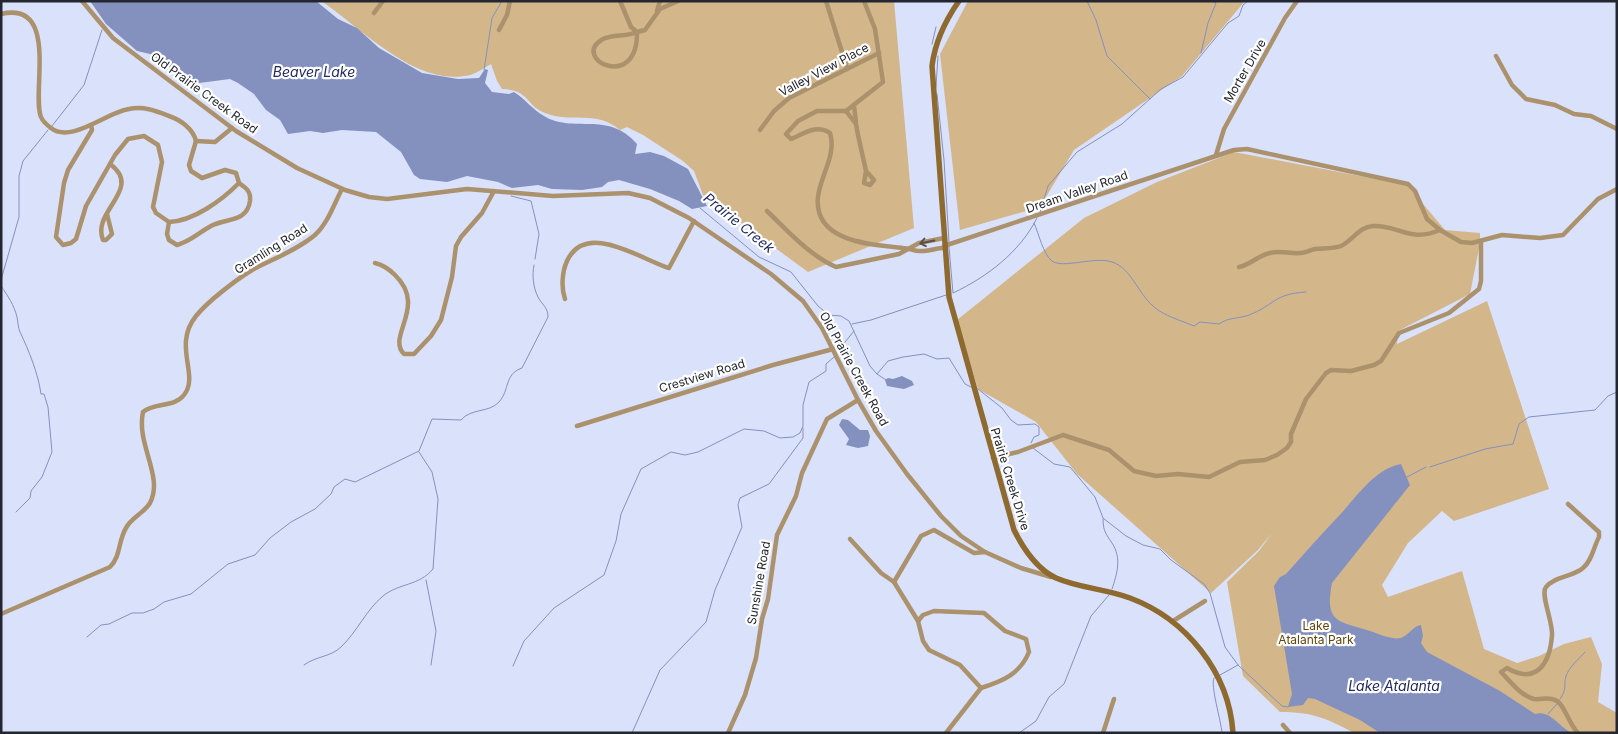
<svg xmlns="http://www.w3.org/2000/svg" width="1618" height="734" font-family="Inter,sans-serif">
<rect width="100%" height="100%" fill="#d9e1fb"/>
<g fill="#d3b68a">
<path d="M321,1H894L914,228L808,272L703,195L694,171L683,161L643,135L627,127L620,130C595,109 572,124 545,113C525,105 530,90 502,89L497,81L491,64C484,68 477,73 470,75C416,88 362,28 321,1Z"/>
<path d="M968,1H1245L1182,76L1074,150L1040,207L960,230L940,54Z"/>
<path d="M1234,152L1407,185L1445,230L1480,233V243L1470,294L1398,331L1397,344L1487,301L1549,489L1454,521L1442,511L1408,543L1382,585L1388,597L1462,571L1484,649L1517,663L1539,656L1564,644L1591,637L1602,664L1598,702L1617,713V733H1354C1326,718 1313,712 1280,712L1243,676L1227,582L1259,551L1272,533L1258,550L1211,593L1077,474L1036,422L978,389L957,320L1084,218L1157,182Z"/>
</g>
<g fill="#8491bf">
<path d="M90,1H316L338,19L357,28L379,48L422,73L458,79L479,78L485,69L488,70L485,83L492,92L509,94L514,92C525,99 533,110 544,116C573,134 608,110 637,144L635,154L650,152L664,156L688,169L707,206L692,209L679,201L650,189L619,180L608,182L602,187L582,190L552,189L538,185L512,188L498,182L467,176L447,182L420,179L414,175L401,152L376,132L342,130L323,133L310,131L288,134L280,120L266,110L254,94L238,83L230,79L199,83L186,79L150,54L137,51L106,24Z"/>
<path d="M902,376L912,381L914,385L904,389L887,386L885,380L888,378L893,379Z"/>
<path d="M842,419L848,420L860,430H868L870,436L868,446L858,448L846,445L849,439L839,425Z"/>
<path d="M1401,464L1410,485L1332,583C1324,624 1339,621 1370,631C1379,634 1392,640 1401,638C1409,635 1413,626 1421,625L1423,636L1421,643L1427,652L1500,691L1535,714C1550,709 1559,727 1572,733H1380L1360,720L1315,699L1308,698L1303,705L1288,707L1292,694L1274,586L1280,577L1286,574C1302,556 1318,538 1335,520C1354,501 1373,469 1401,464Z"/>
</g>
<g fill="none" stroke-linecap="round" stroke-linejoin="round">
<g stroke="#8491bf" stroke-width="1">
<path d="M1087,1L1096,20L1107,56L1150,99"/>
<path d="M932,44L936,27"/>
<path d="M1201,53L1208,23L1216,3L1211,1"/>
<path d="M484,70L492,18L502,1"/>
<path d="M936,87L938,56"/>
<path d="M937,94L944,160L949,242"/>
<path d="M52,126L84,85L102,30"/>
<path d="M511,196L531,201L539,234L535,259"/>
<path d="M700,208L759,257L791,272L818,306L829,315L841,316L849,321L870,366L877,374L888,361L903,357L924,354L937,359L949,358L965,384L971,387"/>
<path d="M1040,212L1048,186L1077,152L1122,124L1161,89L1183,77L1228,23L1239,16L1243,5L1248,1"/>
<path d="M1034,223C1039,234 1043,254 1052,261C1063,269 1095,256 1112,262C1131,268 1138,293 1153,306C1164,316 1180,320 1194,326L1200,322L1219,324C1229,317 1238,319 1249,315C1275,305 1273,294 1306,292"/>
<path d="M949,247L953,293C987,277 1020,252 1037,218"/>
<path d="M1,280L19,217V176L23,161L48,130"/>
<path d="M1,286C8,296 14,305 17,317C18,322 18,328 20,332C29,351 38,373 41,394H44L48,407L52,452L42,477L31,491L30,498L16,512"/>
<path d="M852,324L871,320L946,295"/>
<path d="M837,352L854,331"/>
<path d="M877,374L886,380"/>
<path d="M978,389L1002,408L1011,420L1018,425L1035,424L1039,427V435L1034,437L1031,443"/>
<path d="M1033,448L1054,464L1070,467L1095,497L1103,518L1126,536L1143,545L1160,549L1171,560L1204,584L1210,593L1225,647L1238,665L1282,706L1288,707"/>
<path d="M1430,467L1485,449L1513,444L1519,424L1529,417L1595,410L1608,396L1617,392"/>
<path d="M1407,477L1426,467"/>
<path d="M1103,519C1103,531 1106,534 1112,543C1122,558 1117,574 1112,589"/>
<path d="M426,580L436,631L431,665"/>
<path d="M87,637L101,625L109,624L132,613H143L154,609L164,602L191,594L228,564L255,555L270,538L291,522L315,509L331,494L334,487L345,479L355,482L419,451L432,419L461,420C471,408 489,413 499,402C510,390 504,374 522,368L548,317C548,307 542,305 538,297C533,287 532,275 534,265"/>
<path d="M304,665C316,656 331,657 341,647C357,632 366,610 383,596C399,583 419,586 433,569L438,499L432,472L419,452"/>
<path d="M513,666L524,641L554,608L604,575L616,541L621,514L641,469L671,452L685,455L698,452L744,429L764,431L780,438L793,437L800,433L803,426V405L809,382L826,371V364L834,357"/>
<path d="M1220,675L1238,665"/>
<path d="M1214,678C1210,685 1221,720 1222,733"/>
<path d="M1560,699C1568,687 1563,687 1566,676C1569,667 1579,659 1585,652"/>
<path d="M1548,714L1557,704"/>
<path d="M632,733L660,670L706,622L715,590L742,527L738,505L740,498L769,484L803,438V428"/>
<path d="M1019,733L1036,721L1049,697L1064,684L1091,616L1109,595"/>
</g>
<g stroke="#ab926d" stroke-width="4.5">
<path d="M82,1L113,38L236,131L297,168L345,190L369,197L387,199L467,189L553,196L628,193L650,198L689,218L771,274L803,301L822,328L858,400L876,431L907,474L941,516L961,536L985,552L1021,568L1051,577"/>
<path d="M620,1L631,27L637,32L645,30L660,9L678,1"/>
<path d="M826,1L847,68"/>
<path d="M864,1L875,29L883,82L846,111H817L798,121L786,134L791,139C805,133 817,124 830,133C837,155 820,176 818,197C813,242 872,245 903,248C910,248 915,252 921,251C929,251 937,248 944,248"/>
<path d="M657,11L660,1"/>
<path d="M374,13L383,1"/>
<path d="M1,14C60,0 31,93 41,117C43,122 47,125 51,128C71,144 107,112 129,109C144,106 156,111 169,116C181,120 193,129 196,141"/>
<path d="M499,30L507,15L510,1"/>
<path d="M637,32C638,93 569,58 603,39C613,34 627,37 637,32Z"/>
<path d="M1496,56L1512,85L1526,99L1555,105L1574,114L1591,116L1617,129"/>
<path d="M854,106L856,122"/>
<path d="M846,111L856,124L858,135L866,171L864,183L870,185L874,180L866,171"/>
<path d="M91,125L92,130L68,170L64,183L56,237L63,245L71,243L76,239L86,206L115,155L128,139L144,136L158,145L162,162L153,207L156,213L169,222C194,221 222,200 239,183L236,173L225,170L202,178L191,171L189,165L196,141"/>
<path d="M760,130L774,111L789,98L879,53"/>
<path d="M196,141L215,142L232,128"/>
<path d="M1216,155L1224,129L1285,18L1297,1"/>
<path d="M767,211C787,230 810,256 836,267L899,254L919,243L944,238"/>
<path d="M107,214L112,234L106,240H103C91,211 144,189 110,164"/>
<path d="M169,222L167,234L169,240L177,245C191,241 198,233 211,226C225,218 247,223 250,201C251,191 246,188 239,183"/>
<path d="M944,246L1234,150L1247,149L1408,184L1415,191L1427,219L1440,230L1461,242L1472,243L1502,235L1540,238L1563,235L1598,199L1617,189"/>
<path d="M375,263C384,265 389,269 395,275C428,307 386,336 404,354H414L431,336L441,320L452,277L456,246L461,237L482,213L494,191"/>
<path d="M1239,267C1250,265 1259,255 1270,253C1281,250 1290,254 1300,253C1305,253 1310,250 1315,249C1324,248 1333,249 1341,246C1353,240 1359,227 1373,226C1400,225 1409,243 1440,230"/>
<path d="M565,299C561,288 562,272 567,261C586,220 642,260 669,268L694,221"/>
<path d="M577,426L773,365L833,349"/>
<path d="M993,458L1018,452L1063,435L1109,450L1134,471L1156,476L1178,474L1209,477L1240,462L1265,460L1277,455L1287,448L1291,442V434L1306,399L1326,373L1331,370L1351,371L1374,365L1381,361L1399,333L1449,313L1479,289L1481,281V241"/>
<path d="M1568,504L1599,532V537C1594,546 1592,561 1583,568C1573,577 1555,576 1546,587C1540,594 1553,622 1552,635C1550,664 1536,685 1507,668L1501,672C1510,681 1521,696 1534,699C1542,700 1549,696 1557,701C1565,706 1569,724 1578,733"/>
<path d="M850,539L881,573L894,582L918,621L923,641L929,650L960,665L981,688"/>
<path d="M894,582L921,536L934,530L974,553L985,552"/>
<path d="M1,614L110,567C121,556 118,541 126,528C131,518 144,513 150,503C164,476 136,445 143,412C154,402 174,408 184,395C200,375 172,346 196,316C208,301 236,280 252,270C273,259 297,250 315,235C328,223 334,204 342,189"/>
<path d="M918,621L923,615L934,611L984,613L1005,631L1026,639L1029,652C1020,674 1003,681 981,688"/>
<path d="M1173,621L1205,601"/>
<path d="M1283,725L1290,733"/>
<path d="M728,733L745,695L756,658L762,619L768,599L777,535L796,496L802,473L827,419L858,400"/>
<path d="M946,733L981,688"/>
<path d="M1103,733L1114,699"/>
</g>
<path stroke="#8f6a2f" stroke-width="5.5" d="M959,1C945,21 935,42 932,66L949,297L1014,530C1023,548 1037,569 1056,578C1079,588 1106,589 1130,598C1186,619 1229,672 1233,733"/>
</g>
<defs><path id="oneway-shaft" d="M-6 0H5M1.5-3L5.5 0L1.5 3" fill="none" stroke-width="1.6" stroke-linecap="round" stroke-linejoin="round" transform="scale(1.25)"/></defs>
<use stroke="#5a5148" href="#oneway-shaft" transform="translate(927 242) rotate(169)"/>
<g text-anchor="middle" stroke-width="4.5" stroke-linejoin="round" paint-order="stroke">
<g font-size="12" fill="#242630" stroke="#fff">
<text transform="translate(824 70) rotate(-28)" y="4">Valley View Place</text>
<text transform="translate(1245 71) rotate(-60)" y="4">Morter Drive</text>
<text transform="translate(204 93) rotate(36)" y="4">Old Prairie Creek Road</text>
<text transform="translate(1077 192) rotate(-19)" y="4">Dream Valley Road</text>
<text transform="translate(271 249) rotate(-32)" y="4">Gramling Road</text>
<text transform="translate(854 369) rotate(61)" y="4">Old Prairie Creek Road</text>
<text transform="translate(702 376) rotate(-17)" y="4">Crestview Road</text>
<text transform="translate(1010 479) rotate(73)" y="4">Prairie Creek Drive</text>
<text transform="translate(759 583) rotate(-80)" y="4">Sunshine Road</text>
</g>
<g font-size="12" fill="#64450b" stroke="#fff">
<text x="1316" y="630">Lake<tspan x="1316" dy="14">Atalanta Park</tspan></text>
</g>
<g font-size="14" font-style="italic" fill="#212a63" stroke="#fff">
<text x="314" y="77">Beaver Lake</text>
<text transform="translate(739 223) rotate(39)" y="5">Prairie Creek</text>
<text x="1394" y="691">Lake Atalanta</text>
</g>
</g>
<rect width="1618" height="734" fill="none" stroke="#242630" stroke-width="5"/>
</svg>
